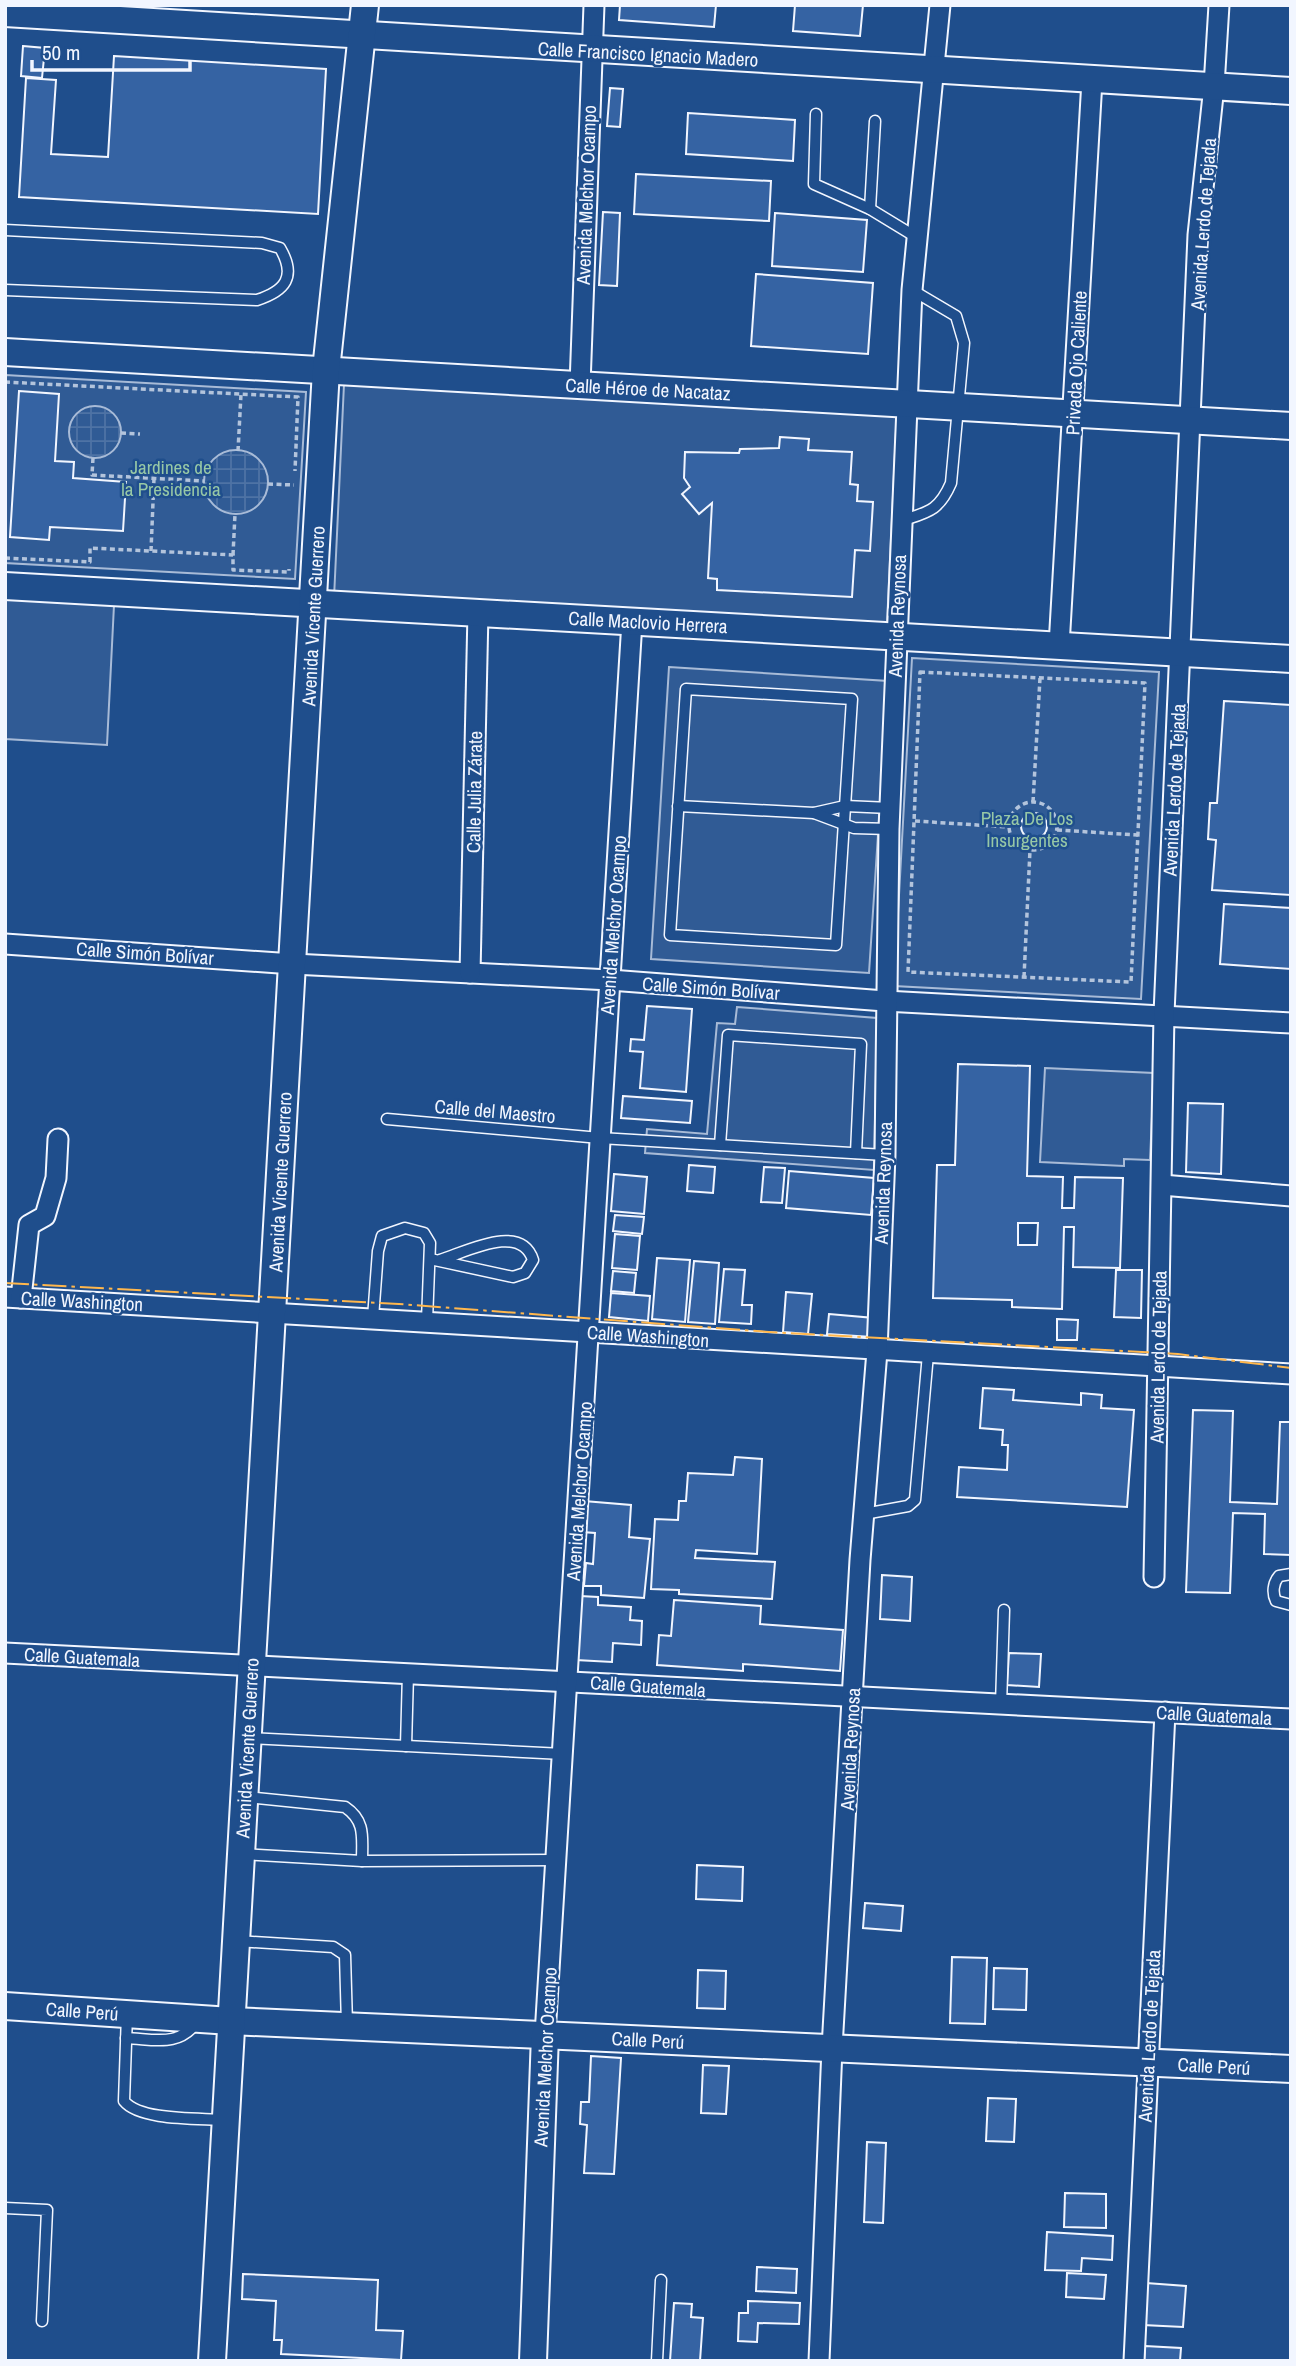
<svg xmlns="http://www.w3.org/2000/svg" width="1296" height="2366" font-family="'Archivo Narrow',sans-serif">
<defs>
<pattern id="plaza-grid" width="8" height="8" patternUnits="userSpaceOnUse" patternTransform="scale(1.75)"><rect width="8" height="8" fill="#305b95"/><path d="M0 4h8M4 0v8" fill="none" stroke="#4e73a5"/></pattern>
</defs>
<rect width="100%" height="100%" fill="#1f4e8c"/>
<g fill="#305b95" stroke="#a8bbd7" stroke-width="2">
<path d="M5,375L306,392L295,579L5,563Z"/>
<path d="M344,384L897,410L887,624L334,598Z"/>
<path d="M5,599L114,605L107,745L5,739Z"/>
<path d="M912,658L1159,672L1141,999L894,986Z"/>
<path d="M669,667L888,681L869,973L651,959Z"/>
<path d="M737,1007L877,1018L874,1170L645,1153L647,1129L707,1134L717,1023L735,1024Z"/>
<path d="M1045,1068L1154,1073L1150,1160L1124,1159V1166L1040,1162Z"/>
</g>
<g fill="url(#plaza-grid)" stroke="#a8bbd7" stroke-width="2">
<circle cx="95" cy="432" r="26"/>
<circle cx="236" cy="482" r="32"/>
</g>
<g fill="#3563a3" stroke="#f2f6ff" stroke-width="2" fill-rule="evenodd">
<path d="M620,5H716L714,27L619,20Z"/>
<path d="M795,5H863L860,36L793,31Z"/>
<path d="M23,46L45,48L42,78L21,76Z"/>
<path d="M114,56L326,69L318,214L19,197L26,78L56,80L51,154L108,157Z"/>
<path d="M610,88L623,89L620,127L607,126Z"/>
<path d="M688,113L795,120L793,161L686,154Z"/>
<path d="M636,174L771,181L769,221L634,214Z"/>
<path d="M603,212L620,213L617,286L599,285Z"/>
<path d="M775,213L867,220L863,272L772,266Z"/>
<path d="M756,274L873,283L868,354L751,346Z"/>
<path d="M19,391L59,394L55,461L74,462L73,478L126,482L123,531L50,527L49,540L10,537Z"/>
<path d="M780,437L809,439L808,450L852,452L850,484L858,485L857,501L873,502L870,551L855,550L852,597L717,590V579L708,578L712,503L699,514L682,494L690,487L684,478L685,452L739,453L740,449L779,448Z"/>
<path d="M1224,701L1291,705V895L1212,890L1216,840L1208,839L1210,803H1217Z"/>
<circle cx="1034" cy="826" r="13"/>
<path d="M1224,904L1291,908V969L1220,964Z"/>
<path d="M647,1006L692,1009L686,1092L640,1088L643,1052L630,1051L631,1039L644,1040Z"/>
<path d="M958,1064L1030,1066L1027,1176L1063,1177L1062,1208H1074L1075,1177L1123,1178L1120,1268L1073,1267L1074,1227H1064L1062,1309L1012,1307V1300L933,1298L937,1165H955ZM1018,1223H1038L1037,1245H1018Z"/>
<path d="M623,1096L692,1101L690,1123L621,1118Z"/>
<path d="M1188,1103L1223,1104L1221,1174L1186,1172Z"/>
<path d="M689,1165L715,1167L713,1193L687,1191Z"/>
<path d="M764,1167L785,1168L782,1203L761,1202Z"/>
<path d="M789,1171L874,1178L871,1215L786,1208Z"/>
<path d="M614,1174L647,1177L644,1214L611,1211Z"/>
<path d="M615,1215L644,1217L642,1234L613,1231Z"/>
<path d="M615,1234L640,1236L637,1270L612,1268Z"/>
<path d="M657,1258L690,1260L685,1322L652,1319Z"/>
<path d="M694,1261L719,1263L715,1324L688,1322Z"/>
<path d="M724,1269L745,1270L742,1305H752L751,1324L719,1322Z"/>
<path d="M1116,1270H1142L1141,1318L1114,1317Z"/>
<path d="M613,1271L636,1273L634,1293L611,1291Z"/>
<path d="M786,1292L812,1294L808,1334L783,1332Z"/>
<path d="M611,1293L650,1296L648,1321L609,1317Z"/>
<path d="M829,1314L874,1318L872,1337L827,1334Z"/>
<path d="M1057,1319L1078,1320L1077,1340H1057Z"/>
<path d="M983,1388L1014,1390L1013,1400L1081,1405V1393L1102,1395L1101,1408L1134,1410L1127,1507L957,1497L959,1467L1007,1470L1008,1445H1002L1003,1430L980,1428Z"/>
<path d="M1193,1410L1233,1411L1230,1502L1277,1504L1280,1422H1291V1555L1264,1554L1265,1514L1233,1513L1230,1593L1186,1592Z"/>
<path d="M735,1457L762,1459L757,1554L696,1550L695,1558L775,1562L772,1599L679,1594V1590L651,1589L655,1519L678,1520L679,1501H686L688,1473L733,1475Z"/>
<path d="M584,1501L631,1505L629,1537L650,1539L644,1598L601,1595V1586H584L586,1563L593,1564L595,1533L582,1532Z"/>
<path d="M882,1575L912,1577L910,1621L880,1619Z"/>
<path d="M580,1596L598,1597V1605L631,1607L630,1620L642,1621L641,1645L613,1643L612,1662L576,1660Z"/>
<path d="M674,1600L761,1606L760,1624L843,1630L840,1671L743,1664V1671L657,1665L659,1635L671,1636Z"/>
<path d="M1009,1653L1041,1654L1039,1687L1007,1685Z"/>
<path d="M697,1865L743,1867L742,1901L696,1899Z"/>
<path d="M865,1903L903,1906L901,1931L863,1928Z"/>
<path d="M952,1957L987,1958L985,2024L950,2023Z"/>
<path d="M994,1968L1027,1969L1026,2010L993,2009Z"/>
<path d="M698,1970L726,1971L725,2009L697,2008Z"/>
<path d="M591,2056L621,2058L614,2174L584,2173L587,2125L580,2124L581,2102H589Z"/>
<path d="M703,2065L729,2066L726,2114L701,2113Z"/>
<path d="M988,2098L1016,2099L1014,2142L986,2141Z"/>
<path d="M867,2142L886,2143L883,2223L864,2222Z"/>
<path d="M1065,2193L1106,2194V2228L1064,2227Z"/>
<path d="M1047,2232L1113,2236L1112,2260L1082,2258L1081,2271L1045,2270Z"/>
<path d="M757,2267L797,2269L796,2293L756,2291Z"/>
<path d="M1067,2273L1106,2275L1104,2299L1066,2297Z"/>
<path d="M243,2274L378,2280L376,2330L403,2331L401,2360L281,2354L282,2340H274L276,2301L242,2299Z"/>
<path d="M1146,2283L1186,2286L1183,2327L1143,2325Z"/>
<path d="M748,2301L800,2303L799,2324L758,2323L757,2342L738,2341L739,2313H748Z"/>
<path d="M674,2303L692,2304L691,2317L703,2318L700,2361H670Z"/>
<path d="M1145,2346L1181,2348L1180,2361H1144Z"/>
</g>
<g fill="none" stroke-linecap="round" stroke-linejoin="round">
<defs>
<g id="lane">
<path d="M816,114L814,184L870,209L916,237"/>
<path d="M870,209L875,121"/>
<path d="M5,230L262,243L280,248C297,277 285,291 257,300L5,290"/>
<path d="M901,521C928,512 939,511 951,483L964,343L956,316L912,290"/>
<path d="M686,689L852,699L836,945L670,935Z"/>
<path d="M678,806L814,813L845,806L890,808"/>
<path d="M814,813L854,828L889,829"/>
<path d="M387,1119L600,1138L885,1155"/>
<path d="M720,1145L728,1035L861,1044L856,1153"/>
<path d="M430,1259L513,1277L525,1273L533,1260C521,1222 466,1252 440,1260"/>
<path d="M373,1318L378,1251L382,1236L405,1228L424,1233L430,1243L427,1321"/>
<path d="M864,1514L908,1506L915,1500L928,1354"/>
<path d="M1291,1574L1279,1576C1273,1583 1272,1593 1276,1601L1291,1605"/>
<path d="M1001,1705L1004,1610"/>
<path d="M248,1738L563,1754"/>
<path d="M406,1746L408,1673"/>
<path d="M246,1797L345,1807C366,1821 362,1838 362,1861"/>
<path d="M242,1854L362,1861L556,1860"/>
<path d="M237,1941L333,1947L345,1955L347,2025"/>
<path d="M127,2014L124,2101C140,2121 199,2118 224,2120"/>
<path d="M126,2038C155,2039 178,2048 198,2021"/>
<path d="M5,2208L47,2210L42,2321"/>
<path d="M657,2361L661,2280"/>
</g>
<g id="street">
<path d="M580,385L594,5"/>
<path d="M1059,646L1092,80"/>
<path d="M5,944L293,964L610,980L885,1001L1291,1023"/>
<path d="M470,973L478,612"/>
<path d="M1162,1185L1291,1196"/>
<path d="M5,1297L1291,1374"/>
<path d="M21,1298L29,1225L45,1216L56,1178L58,1139"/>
<path d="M1154,1577L1164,1014L1198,235L1214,86L1219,5"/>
<path d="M5,1653L1291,1719"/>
<path d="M545,2035L632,621"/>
<path d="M819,2361L832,2048L860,1560L877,1351L885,1155L889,829L912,290L940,5"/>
<path d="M1134,2361L1165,1712"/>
</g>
<g id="secondary">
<path d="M5,13L1291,91"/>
<path d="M5,352L1291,426"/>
<path d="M5,586L1291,659"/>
<path d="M5,2006L231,2021L1291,2069"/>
<path d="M212,2361L326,370L365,5"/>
<path d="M533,2361L545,2035"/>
</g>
</defs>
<use href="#lane" stroke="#f2f6ff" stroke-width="13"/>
<use href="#street" stroke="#f2f6ff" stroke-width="23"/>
<use href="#secondary" stroke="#f2f6ff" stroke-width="30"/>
<g stroke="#b3c4dc" stroke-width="3.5" stroke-dasharray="5 3.5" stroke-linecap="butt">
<path d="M5,382L298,397L295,471"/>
<path d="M121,433L140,434"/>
<path d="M238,451L241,394"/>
<path d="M93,458L92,475L204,481"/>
<path d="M268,484L294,485"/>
<path d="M151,551L154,478"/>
<path d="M233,555L235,514"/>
<path d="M5,558L90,562V548L233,555V570L289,572V569"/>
<path d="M920,672L1145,683L1131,982L908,972Z"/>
<circle cx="1033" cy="826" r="24"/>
<path d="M1033,802L1040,678"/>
<path d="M915,821L1008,827"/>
<path d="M1057,830L1138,835"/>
<path d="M1024,977L1030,850"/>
</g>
<use href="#lane" stroke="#1f4e8c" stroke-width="10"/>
<use href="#street" stroke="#1f4e8c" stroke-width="19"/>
<use href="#secondary" stroke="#1f4e8c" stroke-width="26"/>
<path stroke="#ffb74d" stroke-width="2" stroke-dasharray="24 5 3.5 5" stroke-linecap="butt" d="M5,1283L399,1304L769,1332L1178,1354L1291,1368"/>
</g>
<g text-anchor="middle" stroke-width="5" stroke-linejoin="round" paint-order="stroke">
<g font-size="19" fill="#f2f6ff" stroke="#1f4e8c">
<text transform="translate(648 54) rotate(3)" y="7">Calle Francisco Ignacio Madero</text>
<text transform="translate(586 195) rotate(-88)" y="7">Avenida Melchor Ocampo</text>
<text transform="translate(1203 224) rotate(-86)" y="7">Avenida Lerdo de Tejada</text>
<text transform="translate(1076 363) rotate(-87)" y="7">Privada Ojo Caliente</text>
<text transform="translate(648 389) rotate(3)" y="7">Calle Héroe de Nacataz</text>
<text transform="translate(313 616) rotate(-87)" y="7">Avenida Vicente Guerrero</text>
<text transform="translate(897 616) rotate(-88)" y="7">Avenida Reynosa</text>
<text transform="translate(648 622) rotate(3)" y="7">Calle Maclovio Herrera</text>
<text transform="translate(1174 790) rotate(-87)" y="7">Avenida Lerdo de Tejada</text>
<text transform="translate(474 792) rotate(-89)" y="7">Calle Julia Zárate</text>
<text transform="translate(613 925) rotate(-86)" y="7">Avenida Melchor Ocampo</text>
<text transform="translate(145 953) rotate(4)" y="7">Calle Simón Bolívar</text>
<text transform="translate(711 988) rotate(4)" y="7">Calle Simón Bolívar</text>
<text transform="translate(495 1111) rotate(5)" y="7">Calle del Maestro</text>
<text transform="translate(280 1182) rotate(-87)" y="7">Avenida Vicente Guerrero</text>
<text transform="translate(883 1183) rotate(-88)" y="7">Avenida Reynosa</text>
<text transform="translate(82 1301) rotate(3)" y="7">Calle Washington</text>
<text transform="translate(648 1336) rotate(4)" y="7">Calle Washington</text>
<text transform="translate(1158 1357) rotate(-89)" y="7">Avenida Lerdo de Tejada</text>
<text transform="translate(579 1491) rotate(-86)" y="7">Avenida Melchor Ocampo</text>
<text transform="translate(82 1657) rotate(3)" y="7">Calle Guatemala</text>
<text transform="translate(648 1686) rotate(4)" y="7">Calle Guatemala</text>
<text transform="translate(1214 1715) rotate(3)" y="7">Calle Guatemala</text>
<text transform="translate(247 1748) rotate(-87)" y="7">Avenida Vicente Guerrero</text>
<text transform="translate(850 1749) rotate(-87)" y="7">Avenida Reynosa</text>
<text transform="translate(82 2011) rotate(4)" y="7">Calle Perú</text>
<text transform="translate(1149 2036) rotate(-87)" y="7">Avenida Lerdo de Tejada</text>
<text transform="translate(648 2040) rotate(3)" y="7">Calle Perú</text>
<text transform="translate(545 2057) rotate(-87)" y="7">Avenida Melchor Ocampo</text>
<text transform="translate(1214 2066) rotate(3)" y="7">Calle Perú</text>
</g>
<g font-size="19" fill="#97c8a6" stroke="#1f4e8c">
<text x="171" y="474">Jardines de<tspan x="171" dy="22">la Presidencia</tspan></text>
<text x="1027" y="825">Plaza De Los<tspan x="1027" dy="22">Insurgentes</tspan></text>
</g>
</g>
<rect width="1296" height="2366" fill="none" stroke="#f2f6ff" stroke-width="14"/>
<path d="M32 60v10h158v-10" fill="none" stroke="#f2f6ff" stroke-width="3.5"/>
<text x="42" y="60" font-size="21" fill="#f2f6ff" stroke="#1f4e8c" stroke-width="5" paint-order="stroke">50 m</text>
</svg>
